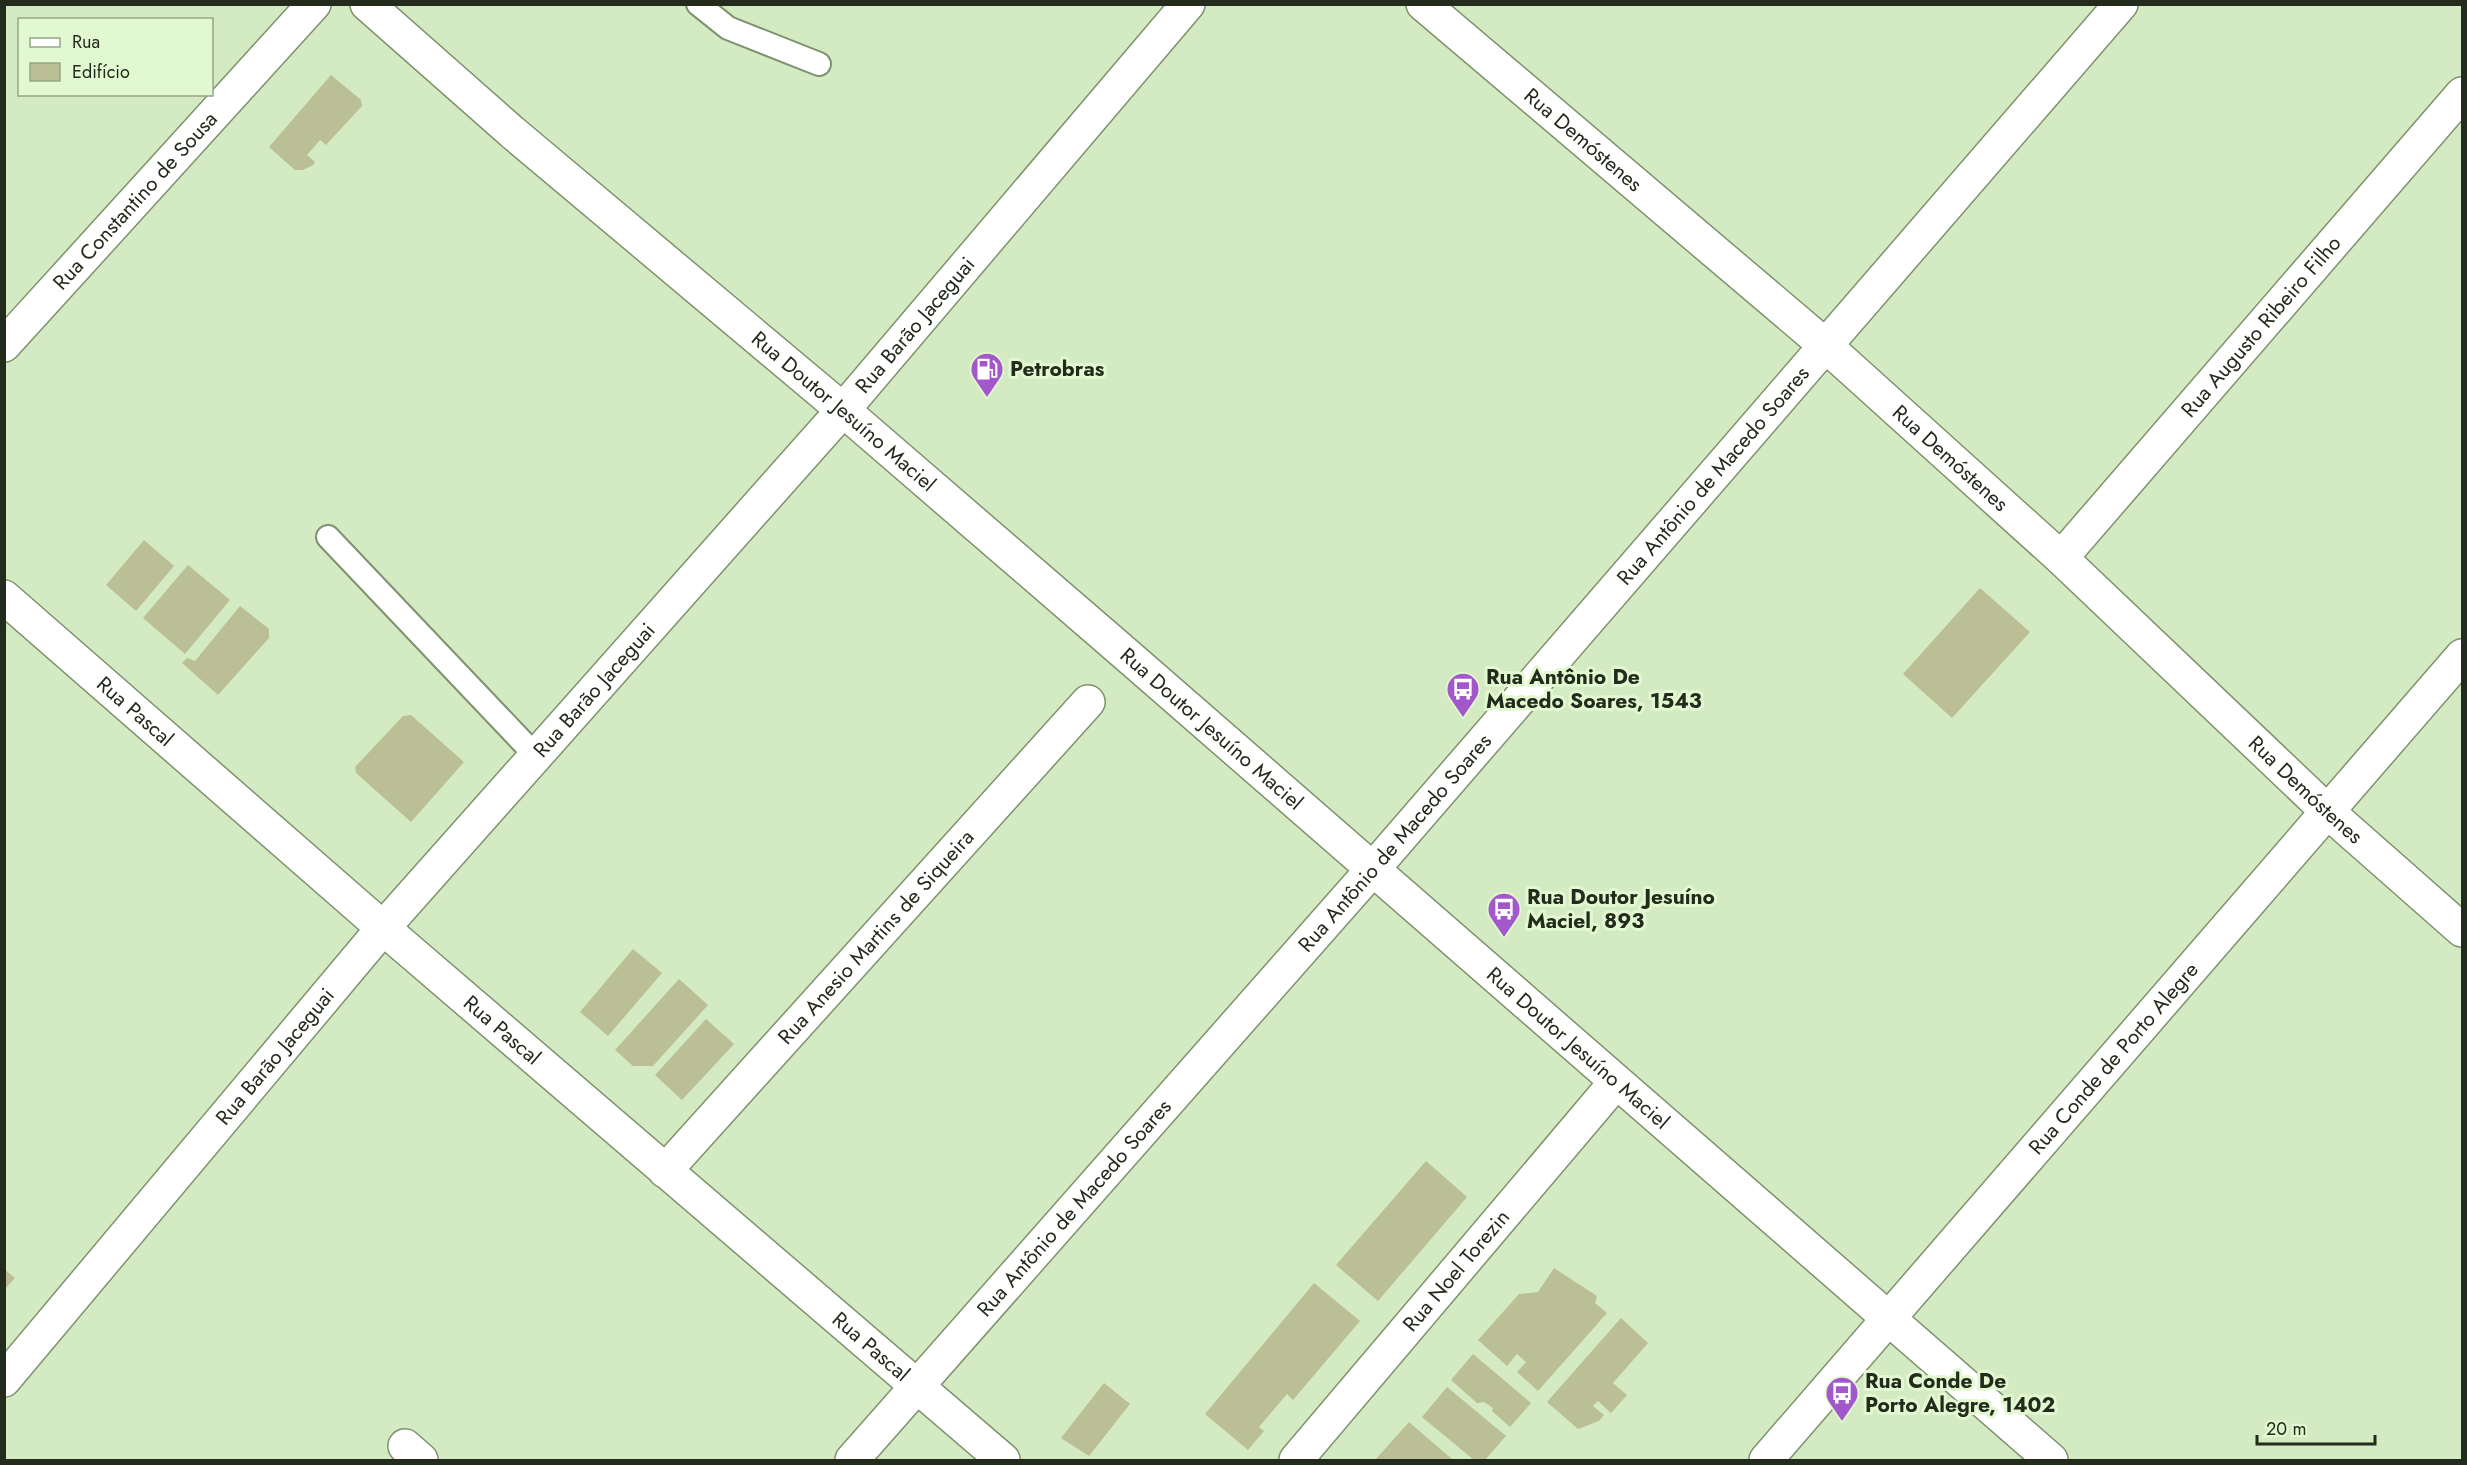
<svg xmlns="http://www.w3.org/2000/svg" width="2467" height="1465" font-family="Jost,sans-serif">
<rect width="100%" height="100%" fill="#d4eac3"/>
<g fill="#bbbf95">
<path d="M331,75L361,100L362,106L326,145L320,140L307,155L315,162L313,165L303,170H295L269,147Z"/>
<path d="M144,540L174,566L136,611L106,585Z"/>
<path d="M188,565L230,600L185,654L143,618Z"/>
<path d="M1980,588L2030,632L1952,718L1903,674Z"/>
<path d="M240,606L269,629V638L218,695L182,663L187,658L195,661Z"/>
<path d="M411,715L464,762L411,822L356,773L355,767L403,716Z"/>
<path d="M633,949L662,973L608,1036L580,1012Z"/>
<path d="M679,979L708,1005L653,1066H633L615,1050Z"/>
<path d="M706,1019L734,1044L682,1100L655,1075Z"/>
<path d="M1426,1161L1467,1197L1378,1301L1336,1265Z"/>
<path d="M1554,1268L1597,1296L1595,1303L1607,1313L1538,1391L1517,1372L1526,1362L1517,1354L1507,1366L1478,1340L1519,1294L1538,1292Z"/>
<path d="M4,1269L15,1278L4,1290Z"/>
<path d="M1314,1283L1360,1321L1293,1400L1287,1394L1259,1427L1264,1431L1248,1450L1205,1414Z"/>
<path d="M1621,1318L1648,1343L1613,1383L1627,1395L1611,1413L1598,1401L1593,1406L1604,1415L1599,1421L1578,1429L1547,1402Z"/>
<path d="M1473,1354L1531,1403L1510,1427L1492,1411L1493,1408L1484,1402L1477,1403L1451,1380Z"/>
<path d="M1104,1383L1130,1404L1089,1456L1061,1438Z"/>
<path d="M1447,1387L1506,1436L1485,1460H1474L1422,1417Z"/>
<path d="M1409,1422L1453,1460H1375Z"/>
</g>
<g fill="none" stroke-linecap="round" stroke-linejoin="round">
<defs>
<g id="lane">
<path d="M698,4L728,28L819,64"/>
<path d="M328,537L536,756"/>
</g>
<g id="street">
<path id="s1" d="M1423,4L1826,346L2061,558L2328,812L2462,930"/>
<path id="s2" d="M4,345L314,4"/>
<path id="s3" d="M2061,558L2462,94"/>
<path id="s4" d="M4,597L383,928L1003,1460"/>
<path id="s5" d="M665,1171L1088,702"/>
<path id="s6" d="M4,1380L383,928L843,410L1188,4"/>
<path d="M405,1446L421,1460"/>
<path id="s7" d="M1296,1460L1616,1082"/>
<path id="s8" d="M1766,1460L2462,656"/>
</g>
<g id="secondary">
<path id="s9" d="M367,4L512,132L843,410L1128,656L2051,1460"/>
<path id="s10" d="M852,1460L1372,870L2121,4"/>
</g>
</defs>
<use href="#lane" stroke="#7e926e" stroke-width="26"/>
<use href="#street" stroke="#7e926e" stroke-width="36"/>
<use href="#secondary" stroke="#7e926e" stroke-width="36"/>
<use href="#lane" stroke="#fff" stroke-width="22"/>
<use href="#street" stroke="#fff" stroke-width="33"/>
<use href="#secondary" stroke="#fff" stroke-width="33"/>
</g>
<defs>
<symbol id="fuel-pin" viewBox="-11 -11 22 30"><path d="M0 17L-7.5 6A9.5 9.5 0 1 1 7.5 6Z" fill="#a258cb" stroke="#e1f8d0"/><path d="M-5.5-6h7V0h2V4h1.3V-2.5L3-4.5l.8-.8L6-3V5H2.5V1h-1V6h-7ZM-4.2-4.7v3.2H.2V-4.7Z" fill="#fff"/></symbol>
<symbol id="bus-pin" viewBox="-11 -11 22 30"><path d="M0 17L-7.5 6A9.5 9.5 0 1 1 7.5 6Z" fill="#a258cb" stroke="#e1f8d0"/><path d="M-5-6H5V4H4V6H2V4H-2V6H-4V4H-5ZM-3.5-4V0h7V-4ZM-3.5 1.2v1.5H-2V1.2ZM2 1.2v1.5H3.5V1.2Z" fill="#fff"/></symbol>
</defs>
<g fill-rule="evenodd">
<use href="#fuel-pin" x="968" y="350" width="38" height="52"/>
<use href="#bus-pin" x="1444" y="670" width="38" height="52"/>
<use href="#bus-pin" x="1485" y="890" width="38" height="52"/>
<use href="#bus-pin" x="1823" y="1374" width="38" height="52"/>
</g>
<g text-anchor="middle" stroke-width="6" stroke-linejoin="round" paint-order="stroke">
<g font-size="21" fill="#232b1c" stroke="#e1f8d0">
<text dy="7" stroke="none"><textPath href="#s1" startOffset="210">Rua Demóstenes</textPath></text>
<text dy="7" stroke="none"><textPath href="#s2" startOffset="195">Rua Constantino de Sousa</textPath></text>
<text dy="7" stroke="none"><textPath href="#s6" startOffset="1394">Rua Barão Jaceguai</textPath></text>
<text dy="7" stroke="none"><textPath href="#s3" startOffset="306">Rua Augusto Ribeiro Filho</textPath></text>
<text dy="7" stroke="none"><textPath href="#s9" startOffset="627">Rua Doutor Jesuíno Maciel</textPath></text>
<text dy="7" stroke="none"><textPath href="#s1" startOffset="696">Rua Demóstenes</textPath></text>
<text dy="7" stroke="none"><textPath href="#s10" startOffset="1308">Rua Antônio de Macedo Soares</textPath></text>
<text dy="7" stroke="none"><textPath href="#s6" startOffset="908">Rua Barão Jaceguai</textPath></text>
<text dy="7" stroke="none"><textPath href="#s4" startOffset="174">Rua Pascal</textPath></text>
<text dy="7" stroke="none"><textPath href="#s9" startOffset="1113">Rua Doutor Jesuíno Maciel</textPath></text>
<text dy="7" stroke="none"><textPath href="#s1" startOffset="1182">Rua Demóstenes</textPath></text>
<text dy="7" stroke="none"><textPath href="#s10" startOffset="822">Rua Antônio de Macedo Soares</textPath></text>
<text dy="7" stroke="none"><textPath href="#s5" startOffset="315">Rua Anesio Martins de Siqueira</textPath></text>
<text dy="7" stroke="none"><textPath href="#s4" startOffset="660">Rua Pascal</textPath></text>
<text dy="7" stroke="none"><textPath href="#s9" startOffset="1599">Rua Doutor Jesuíno Maciel</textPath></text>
<text dy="7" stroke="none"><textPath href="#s6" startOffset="422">Rua Barão Jaceguai</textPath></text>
<text dy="7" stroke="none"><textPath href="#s8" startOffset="531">Rua Conde de Porto Alegre</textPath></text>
<text dy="7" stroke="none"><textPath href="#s10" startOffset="336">Rua Antônio de Macedo Soares</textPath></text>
<text dy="7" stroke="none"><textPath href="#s7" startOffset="248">Rua Noel Torezin</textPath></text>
<text dy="7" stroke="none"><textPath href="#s4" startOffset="1146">Rua Pascal</textPath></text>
</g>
<g font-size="21" font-weight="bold" fill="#232b1c" stroke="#e1f8d0" text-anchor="start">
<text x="1010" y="376">Petrobras</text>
<text x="1486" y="684">Rua Antônio De<tspan x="1486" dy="24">Macedo Soares, 1543</tspan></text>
<text x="1527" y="904">Rua Doutor Jesuíno<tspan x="1527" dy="24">Maciel, 893</tspan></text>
<text x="1865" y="1388">Rua Conde De<tspan x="1865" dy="24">Porto Alegre, 1402</tspan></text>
</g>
</g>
<rect width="2467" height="1465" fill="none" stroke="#232b1c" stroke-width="12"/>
<rect x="18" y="18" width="195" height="78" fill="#e1f8d0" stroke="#95a688" stroke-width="1.5"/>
<rect x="30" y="38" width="30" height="9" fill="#ffffff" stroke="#95a688" stroke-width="1.5"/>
<text x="72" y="48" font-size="18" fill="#232b1c">Rua</text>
<rect x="30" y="63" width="30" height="18" fill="#bbbf95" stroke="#95a688" stroke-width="1.5"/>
<text x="72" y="78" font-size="18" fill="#232b1c">Edifício</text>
<path d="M2257 1435v9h118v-9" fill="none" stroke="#232b1c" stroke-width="3"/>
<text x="2266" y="1435" font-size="18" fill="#232b1c" stroke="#e1f8d0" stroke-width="4.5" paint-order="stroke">20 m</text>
</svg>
